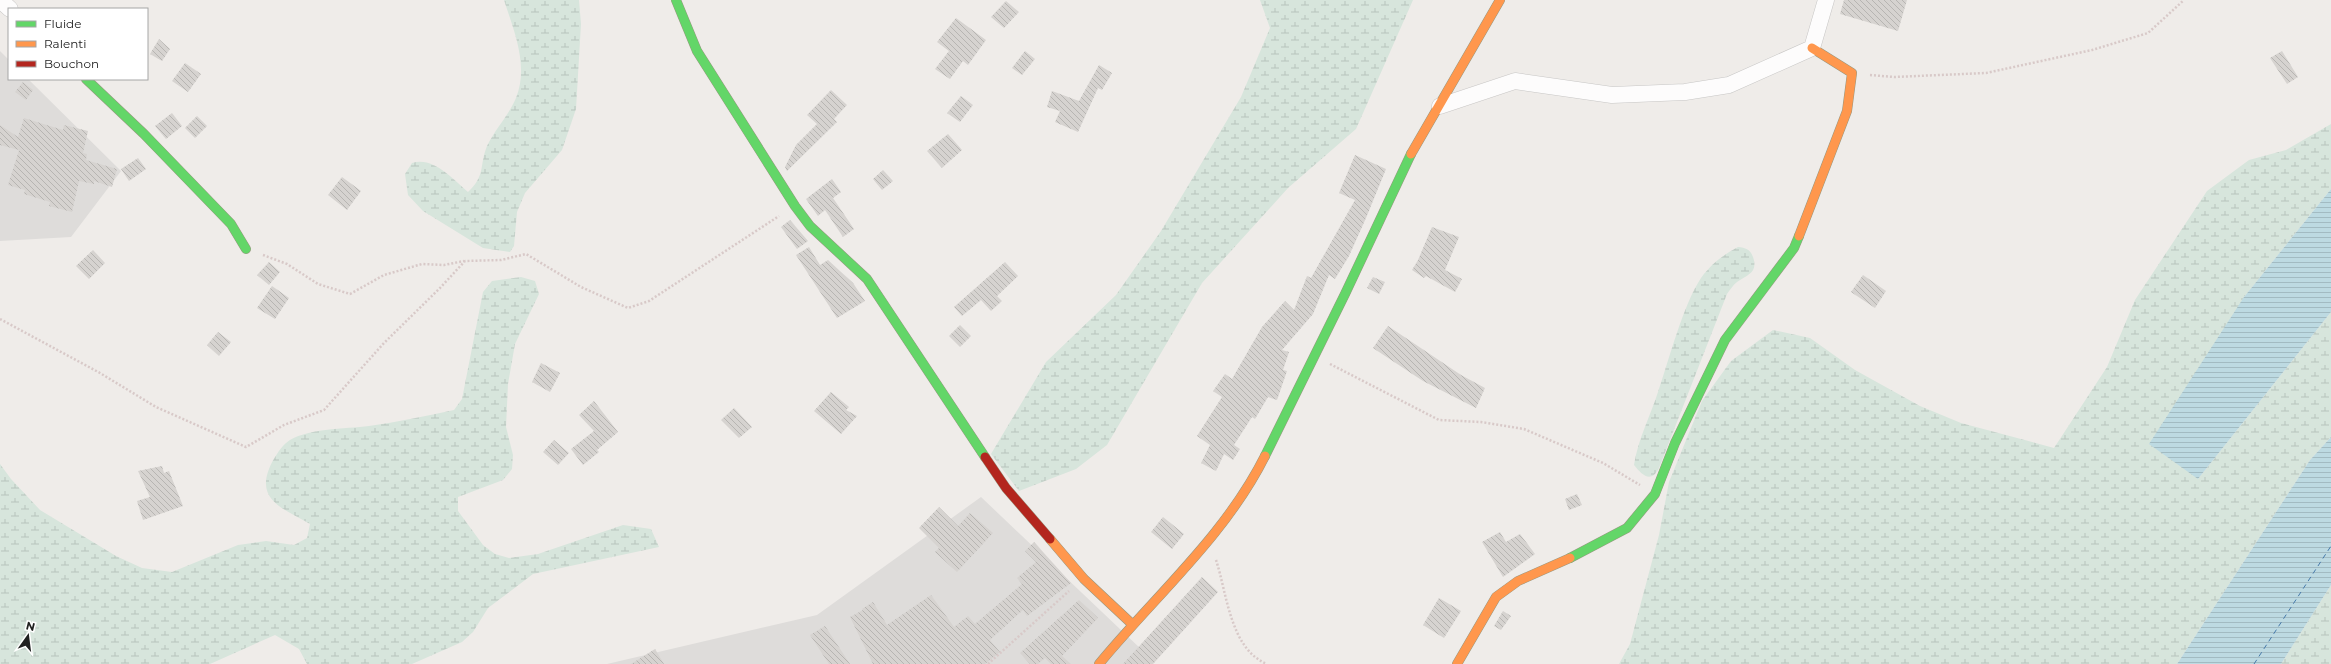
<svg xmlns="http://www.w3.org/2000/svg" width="2331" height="664" font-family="Montserrat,sans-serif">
<defs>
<pattern id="wetland-marsh" width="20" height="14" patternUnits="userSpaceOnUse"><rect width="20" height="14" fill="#d7e5dc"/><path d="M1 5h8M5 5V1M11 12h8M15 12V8" fill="none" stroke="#b8c4bc"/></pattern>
<pattern id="water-rules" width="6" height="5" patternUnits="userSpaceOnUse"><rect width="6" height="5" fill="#bddae2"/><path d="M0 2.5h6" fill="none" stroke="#a2bbc2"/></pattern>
<pattern id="building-back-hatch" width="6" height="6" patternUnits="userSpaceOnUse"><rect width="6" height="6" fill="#d6d3d0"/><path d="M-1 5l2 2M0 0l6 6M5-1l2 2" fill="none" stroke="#b7b5b2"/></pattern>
</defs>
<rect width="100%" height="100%" fill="#efece9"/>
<g fill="#dedcda">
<path d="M0,51L9,60V79H28L121,171L71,237L0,241Z"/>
<path d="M981,497L1142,650L1131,664H607L817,615Z"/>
</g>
<g fill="url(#wetland-marsh)">
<path d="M504,0H579L581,24L576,109L562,150L525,193L517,212L514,246L510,252L483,248L423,211L408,195L405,174L412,163C433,156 453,179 468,192C486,175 479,166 487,146C495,129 509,115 516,98C529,66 514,31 504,0Z"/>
<path d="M1260,0H1413L1356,129L1288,188L1202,283L1107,445L1076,469L1019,491L991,454L1046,362L1116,295L1161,231L1241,97L1270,28Z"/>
<path d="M2331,124V189L2244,297L2198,479L2331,312V437L2310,460L2177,664H1619L1630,644L1659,535L1669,482L1702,401L1731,361L1773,330L1810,338L1855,370L1920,406L1961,423L2054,448L2107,367L2135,300L2207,191L2249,160L2286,150Z"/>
<path d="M1738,247C1746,248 1750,249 1753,257C1758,272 1749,274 1737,282C1733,285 1730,290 1727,294L1659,468C1651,484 1642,475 1634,465C1638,439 1650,417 1658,392C1669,360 1683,305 1701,278C1711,264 1723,255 1738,247Z"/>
<path d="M521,277L535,281L539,294L515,344L508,384L506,427L513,455L512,469L503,480L458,497V511L483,545L495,554L509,558L538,554L623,525L651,529L659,547L533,574L488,608L473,632L462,642L412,664H307L299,649L275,635L210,664H0V464L11,479L40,510L116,556L142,568L172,572L238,545L266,541L294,545L307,538L310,524C287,510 256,502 269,469C272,461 280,448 286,443C304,428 346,429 369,426C397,422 426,416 454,410L462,399L483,292L492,281Z"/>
<path d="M2331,585V664H2281Z"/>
</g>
<g fill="url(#water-rules)">
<path d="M2331,189V312L2198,479L2149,444L2244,297Z"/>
<path d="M2331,437V585L2281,664H2177L2310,460Z"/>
</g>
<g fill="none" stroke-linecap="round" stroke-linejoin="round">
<path stroke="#477aaa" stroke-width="1" stroke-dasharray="5 4" stroke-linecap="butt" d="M2254,664L2331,546"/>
</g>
<g fill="url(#building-back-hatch)">
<path d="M1844,0H1907L1898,31L1840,14Z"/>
<path d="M1006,1L1019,12L1004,28L991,17Z"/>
<path d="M956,18L986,40L968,65L963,61L950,79L935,69L949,51L937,42Z"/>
<path d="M159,39L170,49L162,61L150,54Z"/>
<path d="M1025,51L1035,59L1022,75L1012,68Z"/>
<path d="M2282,51L2298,77L2287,84L2270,58Z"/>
<path d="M185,63L201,74L188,92L172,81Z"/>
<path d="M1099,65L1112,73L1102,90L1098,88L1078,132L1055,122L1060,111L1047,107L1052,91L1079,101Z"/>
<path d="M23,82L33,90L26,100L15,92Z"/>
<path d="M831,90L847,105L834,119L837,122L787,171L785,167L796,145L817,124L807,115Z"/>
<path d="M961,96L973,105L960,122L947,113Z"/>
<path d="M172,113L182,126L166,139L155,126Z"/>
<path d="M197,116L207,126L195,138L185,128Z"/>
<path d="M24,118L63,130L64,125L88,131L83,153L87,154L86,160L117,169L112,187L94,181V184L79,181L72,212L49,206L50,202L24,194L25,190L8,185L19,150L0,145V125L18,137Z"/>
<path d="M948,134L962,150L942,168L927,151Z"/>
<path d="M1355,155L1386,169L1366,218L1349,256L1335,279L1329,275L1313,314L1282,350L1289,352L1283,370L1287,371L1277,400L1268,397L1255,419L1252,417L1234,445L1240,449L1233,460L1224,454L1216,471L1201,463L1210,445L1197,436L1222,397L1213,391L1225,374L1232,379L1262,327L1285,301L1294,310L1307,276L1311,278L1355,200L1339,193Z"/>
<path d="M138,158L146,169L129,181L121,169Z"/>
<path d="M883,170L893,181L882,190L873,179Z"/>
<path d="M342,177L361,191L347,210L328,195Z"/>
<path d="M832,179L841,192L833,198L854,229L843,237L825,210L818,216L806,199Z"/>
<path d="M790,220L808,241L797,249L781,227Z"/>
<path d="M1432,227L1459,237L1445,270L1462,279L1455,292L1426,276L1424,278L1412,270L1418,260Z"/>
<path d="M809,247L820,265L828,260L853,283L865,301L837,318L796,255Z"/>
<path d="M93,250L105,263L89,279L76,266Z"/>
<path d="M269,262L280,272L269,285L257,275Z"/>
<path d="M1005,262L1018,276L997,296L1002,301L991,311L981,300L962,316L954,307Z"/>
<path d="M1863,275L1886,291L1875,308L1851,292Z"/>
<path d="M1373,277L1385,282L1379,294L1367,288Z"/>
<path d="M272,286L289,298L275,319L257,308Z"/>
<path d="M960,325L971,336L960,347L949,336Z"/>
<path d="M1388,326L1461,375L1485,388L1476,408L1423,381L1373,348Z"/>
<path d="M218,332L231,342L219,356L207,345Z"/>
<path d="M541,363L560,373L550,392L532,382Z"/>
<path d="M831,392L849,407L846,410L857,416L841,434L814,411Z"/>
<path d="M594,401L618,432L597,450L599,452L583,465L571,449L594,431L579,415Z"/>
<path d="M734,408L752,427L739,438L721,420Z"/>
<path d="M554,440L569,453L558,465L543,452Z"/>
<path d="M162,466L164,473L169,471L183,506L143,520L137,501L150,497L138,471Z"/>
<path d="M1577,494L1582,505L1569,510L1565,499Z"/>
<path d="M939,507L958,526L970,513L993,533L957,572L935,552L939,548L919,528Z"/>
<path d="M1163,517L1184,534L1172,549L1151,532Z"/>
<path d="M1500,532L1506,542L1520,534L1535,554L1503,577L1482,542Z"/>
<path d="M1034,542L1071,583L1027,616L1023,610L990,640L1000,652L985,664H873L850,617L863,610L862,609L873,602L887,625L931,595L954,627L968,616L975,624L1022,584L1017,578L1036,562L1025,551Z"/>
<path d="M1202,577L1218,592L1153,664H1123Z"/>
<path d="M1439,598L1461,611L1444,638L1423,625Z"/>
<path d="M1079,600L1098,618L1062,656L1071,664H1051L1045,658L1038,664H1030L1020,653Z"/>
<path d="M1503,611L1511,616L1501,630L1494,626Z"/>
<path d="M825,626L850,664H829L810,635Z"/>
<path d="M655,649L664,664H631Z"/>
</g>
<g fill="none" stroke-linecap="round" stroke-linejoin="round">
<defs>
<g id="street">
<path d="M0,0L10,9"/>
<path d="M1440,106L1515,81L1612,95L1685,92L1729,85L1812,48L1826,0"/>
</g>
<g id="fast">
<path d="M676,0L697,51L795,206L810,226L867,279L985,457"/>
<path d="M86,79L144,134L231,224L246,249"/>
<path d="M1265,456L1345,294L1411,154"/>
<path d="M1570,558L1627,528L1655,494L1675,443L1725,340L1794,248L1799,236"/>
</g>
<g id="slow">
<path d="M1411,154L1500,0"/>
<path d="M1799,236L1847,111L1852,73L1812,48"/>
<path d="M1050,539L1084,579L1132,624"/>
<path d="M1099,664C1155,596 1225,536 1265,456"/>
<path d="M1457,664L1496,597L1518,581L1570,558"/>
</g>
<path id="jam" d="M985,457L1006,488L1050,539"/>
</defs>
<use href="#street" stroke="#c7c6c5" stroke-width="17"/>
<use href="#fast" stroke="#989880" stroke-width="10"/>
<use href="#slow" stroke="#989880" stroke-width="10"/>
<use href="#jam" stroke="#989880" stroke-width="10"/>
<g stroke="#d8c9c8" stroke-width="2.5" stroke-dasharray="2 2" stroke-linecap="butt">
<path d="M1870,75L1894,77L1986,73L2092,50L2148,33L2184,0"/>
<path d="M263,255L287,264L318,284L350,294L384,275L422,264L444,265L464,261"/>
<path d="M0,319L100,373L156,407L246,447L284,425L324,410L384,343L440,288L465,261L501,260L526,254L581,287L628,308L649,301L779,216"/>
<path d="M1330,364L1439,420L1481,422L1524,429L1603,463L1640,485"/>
<path d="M1216,560C1227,593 1230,649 1267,664"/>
<path d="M988,664L1069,591"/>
</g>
<use href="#street" stroke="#fdfcfc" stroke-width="16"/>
<use href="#fast" stroke="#63d668" stroke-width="9"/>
<use href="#slow" stroke="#ff974d" stroke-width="9"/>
<use href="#jam" stroke="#b3261e" stroke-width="9"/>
</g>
<rect x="8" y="8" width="140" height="72" fill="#ffffff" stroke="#a6a6a6"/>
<rect x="16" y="21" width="20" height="6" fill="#63d668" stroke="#a6a6a6"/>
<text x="44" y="28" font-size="12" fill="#202020">Fluide</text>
<rect x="16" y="41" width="20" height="6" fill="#ff974d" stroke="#a6a6a6"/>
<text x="44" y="48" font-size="12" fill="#202020">Ralenti</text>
<rect x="16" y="61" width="20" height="6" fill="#b3261e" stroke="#a6a6a6"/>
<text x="44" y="68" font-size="12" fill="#202020">Bouchon</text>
<g transform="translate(28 636) rotate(14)" stroke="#ffffff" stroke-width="3" paint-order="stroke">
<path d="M0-3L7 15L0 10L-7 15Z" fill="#202020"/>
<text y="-6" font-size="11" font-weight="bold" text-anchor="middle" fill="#202020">N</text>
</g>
</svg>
